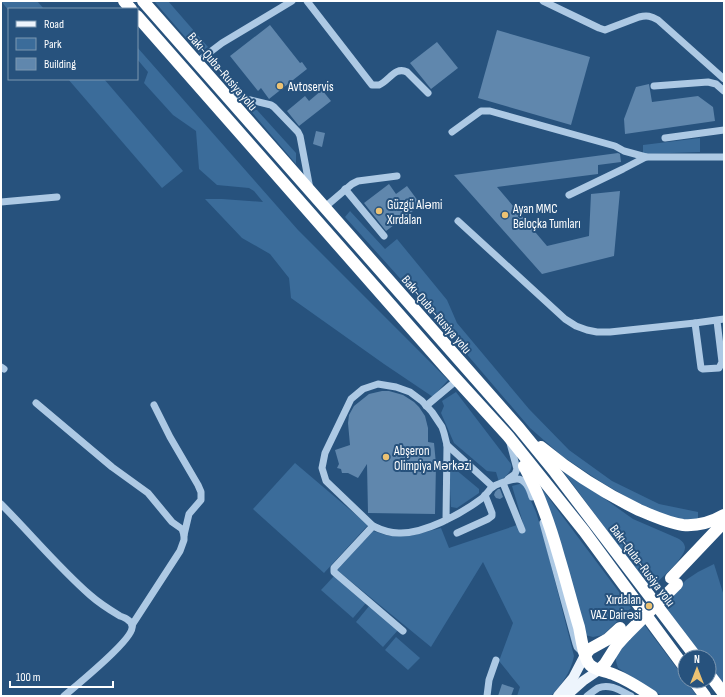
<svg xmlns="http://www.w3.org/2000/svg" width="725" height="697" font-family="'Sofia Sans Condensed',sans-serif">
<rect width="100%" height="100%" fill="#27527d"/>
<g fill="#3b6c9a">
<path d="M1,1H37L44,9H9V11Z"/>
<path d="M154,1H168L208,47L199,53Z"/>
<path d="M137,47L298,230L448,380L433,397L384,364L291,298L289,278L270,254L242,238L205,199H222L263,202L254,191L249,188L217,185L199,169L196,131L173,115L144,83L148,72L137,59Z"/>
<path d="M68,79H104L183,171L162,188Z"/>
<path d="M250,110H257L296,153V164Z"/>
<path d="M700,138V152L643,154V145Z"/>
<path d="M350,211L385,249L397,239L447,300L457,323L529,409L569,450L612,481L659,504L698,512V520H687L668,517L637,503L601,482L562,456L530,428L440,323L345,217Z"/>
<path d="M456,392L511,464C513,472 504,477 499,482L496,472L487,471L454,443L441,413L444,406L442,401Z"/>
<path d="M295,463L368,525L324,573L253,509Z"/>
<path d="M560,467L633,519L677,538C681,540 684,542 685,547C686,558 658,581 650,589Z"/>
<path d="M455,469L479,489V493L457,508L451,507L449,471Z"/>
<path d="M523,483L536,512L544,538L574,656C571,672 562,684 551,696H517L520,687L499,661L513,623L483,562L431,647L337,570L373,531L389,536H410L441,528L449,548L523,523L512,486Z"/>
<path d="M542,489L631,608L603,635L593,637L585,635Z"/>
<path d="M714,564L724,596V685L709,665V657H703L663,604L686,580L698,572Z"/>
<path d="M335,575L366,603L353,618L321,590Z"/>
<path d="M370,605L398,630L383,647L356,622Z"/>
<path d="M643,623L685,679V681H686L697,696H662L618,668C617,664 615,660 616,655C619,645 635,631 643,623Z"/>
<path d="M396,637L420,658L408,670L385,650Z"/>
</g>
<g fill="#6087ad">
<path d="M270,25L300,63L302,62L307,69L269,99L261,88L258,91L230,56Z"/>
<path d="M497,30L590,57L571,125L478,98Z"/>
<path d="M437,42L458,68L431,89L410,63Z"/>
<path d="M649,84L652,102L698,96L713,107L715,121L625,134L624,119L636,87Z"/>
<path d="M322,90L331,101L299,126L287,111L305,96L309,101Z"/>
<path d="M316,131L325,133L322,147L313,144Z"/>
<path d="M618,153L620,154L621,162L598,165V174L497,187L547,246L589,236L591,194L620,191L614,256L542,274L454,175Z"/>
<path d="M389,184L396,194L407,186L421,205L386,231L364,203Z"/>
<path d="M382,391H389L403,395L414,402L419,407L425,416L428,428V442L434,443L436,464L435,514L368,513L367,464L358,478L348,473H342L341,469L337,468L339,464L335,450L350,445L348,423L349,415L354,406L369,394Z"/>
<path d="M498,489H500L503,497L500,499L496,498L494,495L495,492Z"/>
<path d="M502,684L514,688L511,696H498Z"/>
</g>
<g fill="none" stroke-linecap="round" stroke-linejoin="round">
<g stroke="#adc9e4" stroke-width="7">
<path d="M307,1L372,85C373,85 378,85 379,85C389,81 395,66 407,72L428,93"/>
<path d="M543,1L599,28L605,30L610,28L639,17C647,15 651,16 658,20L724,79"/>
<path d="M197,62L222,43L292,1"/>
<path d="M654,86L708,82L716,84L724,91"/>
<path d="M226,94L271,105L274,107L298,132L300,136L310,189"/>
<path d="M452,132L481,111H490L615,146L624,151L646,157"/>
<path d="M665,138L724,130"/>
<path d="M345,189L384,236"/>
<path d="M569,195L623,169L646,157H724"/>
<path d="M1,202L57,197"/>
<path d="M325,207L352,184L358,181L397,176"/>
<path d="M458,221L565,319L576,326L587,330L597,332H610L695,323L724,319"/>
<path d="M695,323L701,368L703,369L719,368L722,362L717,321"/>
<path d="M1,367L4,369"/>
<path d="M36,403L112,467L148,493L172,522L182,529L184,535V540L180,551L132,625"/>
<path d="M154,405L170,437L198,485L201,492V500L189,514L184,535"/>
<path d="M426,406L457,380"/>
<path d="M447,445L493,487"/>
<path d="M508,479L515,474L517,469L510,443"/>
<path d="M503,483L522,530"/>
<path d="M1,504C31,534 58,567 90,595C99,603 110,610 120,616C123,617 126,618 128,620C131,622 133,625 132,628C131,641 77,685 64,696"/>
<path d="M446,520L447,445L444,433L442,427L432,412L422,401L410,392L396,387L378,384L363,389L351,399L325,453L322,468L326,481L373,526C381,530 390,533 399,533C424,534 461,514 481,499C485,496 488,492 491,488C496,484 511,479 517,479C526,479 530,490 532,497"/>
<path d="M543,523L576,644L577,647L582,652"/>
<path d="M373,526L334,568V572L403,631"/>
<path d="M457,533L488,519L492,516V513L485,495"/>
<path d="M487,696L489,680L496,660"/>
<path d="M587,696C591,693 595,690 598,688C610,683 621,691 631,696"/>
</g>
<g stroke="#edf4fc" stroke-width="10">
<path d="M558,696L573,678L585,655"/>
<path d="M566,696L583,681L599,670"/>
</g>
<g stroke="#fff" stroke-width="12">
<path d="M124,1L131,9"/>
<path d="M143,1L519,428L555,472L696,657"/>
<path d="M137,16L447,369L508,436L584,531L685,668"/>
<path d="M541,447C571,472 604,493 639,510C653,516 668,523 683,525C697,526 712,522 724,515"/>
<path d="M524,466C540,495 550,525 559,557C566,580 572,604 579,627C581,636 584,660 590,665C596,671 607,671 615,675C628,680 640,688 652,696"/>
<path d="M671,578L724,522"/>
<path d="M585,655L590,649L608,639L620,628"/>
<path d="M599,670L605,664L617,645L626,635"/>
<path d="M709,674L724,694"/>
<path d="M694,681L705,696"/>
</g>
<path stroke="#fff" stroke-width="12" d="M626,635L677,584"/>
</g>
<g fill="#ecc273" stroke="#27527d" stroke-width="1.5">
<circle cx="280" cy="86" r="4"/>
<circle cx="379" cy="211" r="4"/>
<circle cx="505" cy="215" r="4"/>
<circle cx="386" cy="457" r="4"/>
<circle cx="649" cy="606" r="4"/>
</g>
<g text-anchor="middle" stroke-width="4" stroke-linejoin="round" paint-order="stroke">
<g font-size="13" fill="#fff" stroke="#27527d">
<text transform="translate(223 71) rotate(49)" y="5">Bakı-Quba-Rusiya yolu</text>
<text transform="translate(437 314) rotate(49)" y="5">Bakı-Quba-Rusiya yolu</text>
<text transform="translate(643 565) rotate(53)" y="5">Bakı-Quba-Rusiya yolu</text>
</g>
<g font-size="13" fill="#fff" stroke="#27527d" text-anchor="start">
<text x="288" y="91">Avtoservis</text>
<text x="387" y="209">Güzgü Aləmi<tspan x="387" dy="15">Xırdalan</tspan></text>
<text x="513" y="213">Ayan MMC<tspan x="513" dy="15">Beloçka Tumları</tspan></text>
<text x="394" y="455">Abşeron<tspan x="394" dy="15">Olimpiya Mərkəzi</tspan></text>
<text x="641" y="604" text-anchor="end">Xırdalan<tspan x="641" dy="15">VAZ Dairəsi</tspan></text>
</g>
</g>
<rect width="725" height="697" fill="none" stroke="#ffffff" stroke-width="4"/>
<rect x="8" y="8" width="130" height="72" fill="#27527d" stroke="#7d97b1"/>
<rect x="16" y="21" width="20" height="6" fill="#edf4fc" stroke="#7d97b1"/>
<text x="44" y="28" font-size="12" fill="#ffffff">Road</text>
<rect x="16" y="38" width="20" height="12" fill="#3b6c9a" stroke="#7d97b1"/>
<text x="44" y="48" font-size="12" fill="#ffffff">Park</text>
<rect x="16" y="58" width="20" height="12" fill="#6087ad" stroke="#7d97b1"/>
<text x="44" y="68" font-size="12" fill="#ffffff">Building</text>
<g transform="translate(697 669)"><circle r="19" fill="#27527d" stroke="#7d97b1"/>
<path d="M0-3L7 15L0 10L-7 15Z" fill="#ecc273"/>
<text y="-6" font-size="11" font-weight="bold" text-anchor="middle" fill="#ffffff">N</text>
</g>
<path d="M10 681v6h103v-6" fill="none" stroke="#ffffff" stroke-width="2"/>
<text x="16" y="681" font-size="12" fill="#ffffff" stroke="#27527d" stroke-width="3" paint-order="stroke">100 m</text>
</svg>
